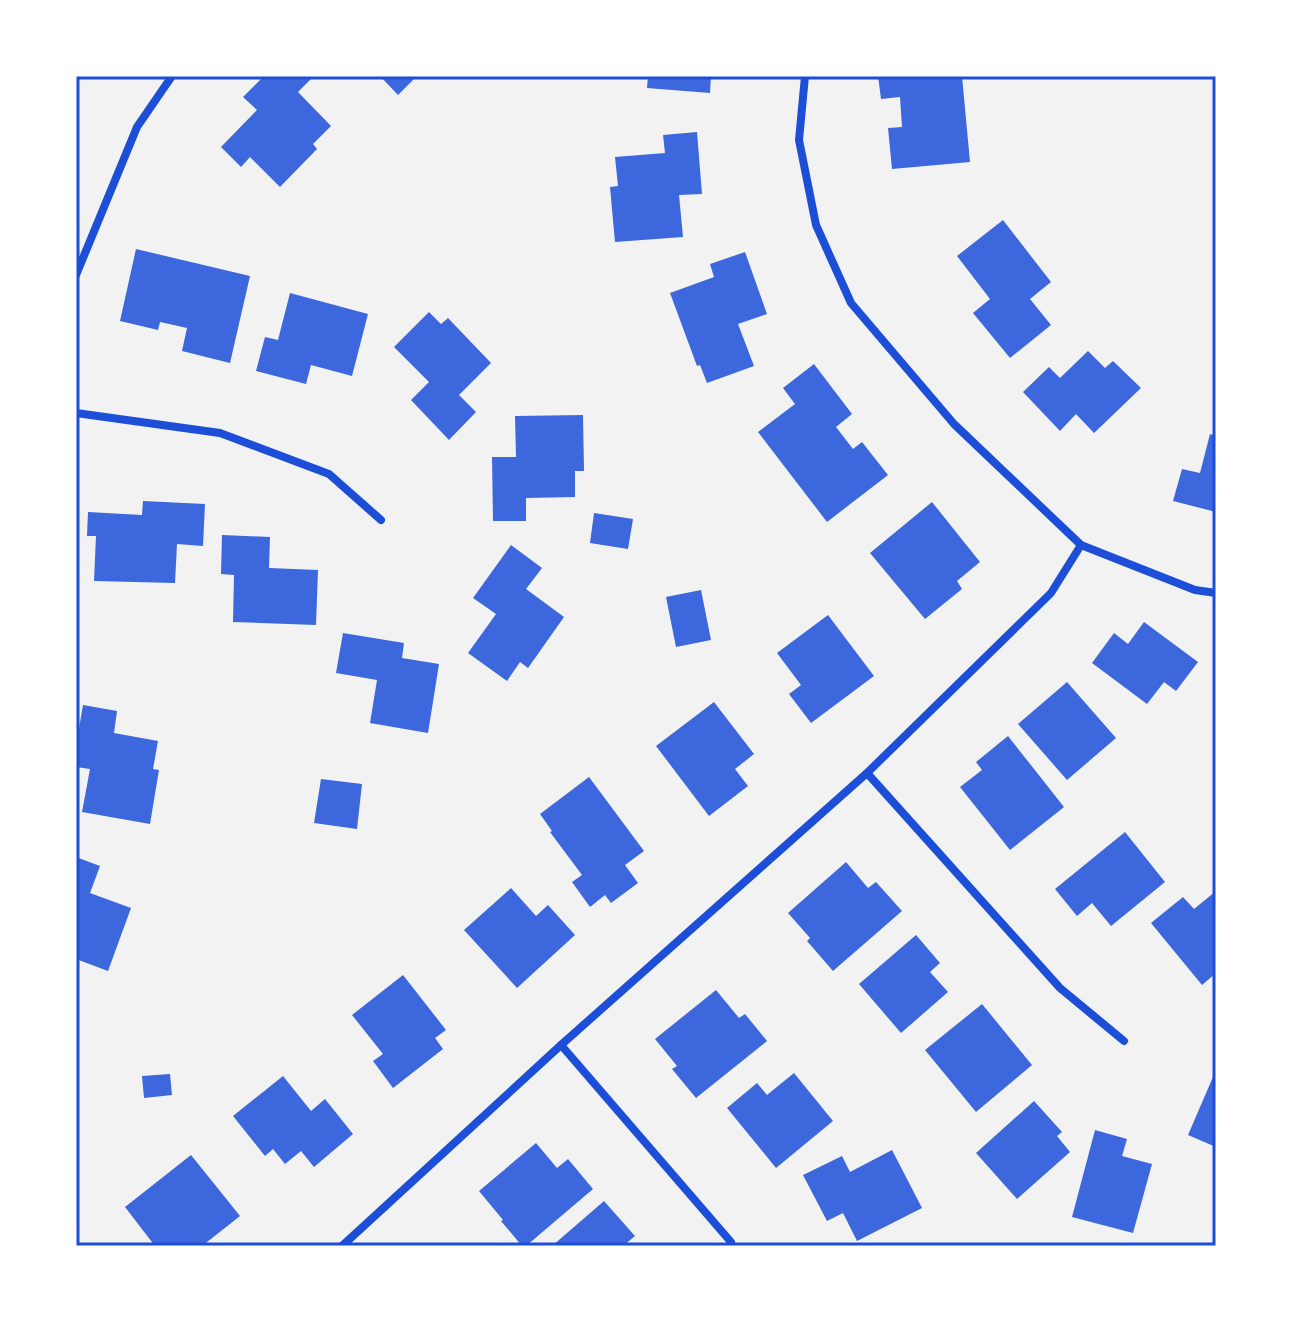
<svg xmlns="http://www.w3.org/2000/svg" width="1292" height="1322" font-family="Literata,serif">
<rect width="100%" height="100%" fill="#f2f2f2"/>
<g fill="#3d67dc">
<path d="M264,76H314L298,92L331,126L313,144L317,149L280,187L250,157L241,167L221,147L257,110L243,97Z"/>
<path d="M380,76H417L398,95Z"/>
<path d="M648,76H711L710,93L647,88Z"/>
<path d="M878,76H962L970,162L892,169L888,128L902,127L900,97L881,99Z"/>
<path d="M697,132L702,194L679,195L683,237L615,242L610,187L618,186L615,157L665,153L663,135Z"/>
<path d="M1003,220L1051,282L1030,299L1051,325L1010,358L973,313L990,299L957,256Z"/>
<path d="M136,249L250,276L230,363L182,351L187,328L160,322L158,330L120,321Z"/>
<path d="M745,252L767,314L738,324L754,366L707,383L700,365L697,366L670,293L714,277L710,264Z"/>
<path d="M290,293L368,314L352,376L311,365L306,384L256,371L265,337L278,340Z"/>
<path d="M429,312L441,324L448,318L491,363L459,395L476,412L449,440L411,400L429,382L394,347Z"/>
<path d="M1088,351L1105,368L1113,361L1141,388L1094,433L1076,414L1060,431L1023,392L1049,367L1060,378Z"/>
<path d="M814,364L852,414L836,427L853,449L862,442L888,475L827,522L758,432L795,404L783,388Z"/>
<path d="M583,415L584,471H575V497L526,498V521H493L492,457H516L515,416Z"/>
<path d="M1210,434L1216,436V512L1173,501L1182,469L1200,473Z"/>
<path d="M143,501L205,504L203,546L177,544L175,583L94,581L96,536H87L88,512L142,515Z"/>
<path d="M932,502L980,562L957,581L962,589L925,619L870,553Z"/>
<path d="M594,513L633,519L628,549L590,543Z"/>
<path d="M222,535L270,537L269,568L318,570L316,625L233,622L234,575L221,574Z"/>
<path d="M511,545L542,568L526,589L564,617L528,668L520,662L507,681L468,653L496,614L473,598Z"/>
<path d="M701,590L711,640L676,647L666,597Z"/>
<path d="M828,615L874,676L811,723L789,694L801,685L777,653Z"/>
<path d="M1144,622L1198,662L1176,691L1164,682L1147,704L1092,663L1114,633L1128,644Z"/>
<path d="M343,633L404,643L402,658L439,664L428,733L370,723L377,680L336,673Z"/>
<path d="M1067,682L1116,738L1067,780L1018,724Z"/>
<path d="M714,702L754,754L735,769L748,786L709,816L656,746Z"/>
<path d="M83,705L117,711L114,733L158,741L153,769L159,770L150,824L82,812L90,769L76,767V746Z"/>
<path d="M1008,736L1064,807L1010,850L960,787L982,770L976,762Z"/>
<path d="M589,777L644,851L625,865L638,883L611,903L605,895L590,907L572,882L582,875L550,832L552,831L540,814Z"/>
<path d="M321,779L362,784L357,829L314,823Z"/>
<path d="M1125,832L1165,882L1111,926L1092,903L1077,916L1055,889Z"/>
<path d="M76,857L100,866L90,893L131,908L108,971L76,959Z"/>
<path d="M846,862L868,888L876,882L902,911L833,971L807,941L810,938L788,913Z"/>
<path d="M511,888L536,916L548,905L575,935L517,988L464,930Z"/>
<path d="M1216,891V973L1202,985L1151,923L1183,897L1194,909Z"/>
<path d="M916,935L940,963L930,972L948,992L901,1033L859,984Z"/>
<path d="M403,975L446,1030L435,1038L443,1049L393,1088L373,1061L383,1054L352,1015Z"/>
<path d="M716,990L739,1018L745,1014L767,1041L696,1098L672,1069L677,1066L655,1039Z"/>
<path d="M982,1004L1032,1065L976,1112L925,1050Z"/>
<path d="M794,1073L833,1121L776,1168L727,1108L757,1083L767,1095Z"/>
<path d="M170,1074L172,1095L144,1098L142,1076Z"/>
<path d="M283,1076L311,1111L325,1099L353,1134L314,1167L301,1151L285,1164L273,1149L265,1156L233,1116Z"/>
<path d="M1213,1077L1216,1078V1147L1188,1135Z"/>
<path d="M1034,1101L1062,1132L1057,1136L1070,1152L1017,1199L976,1153Z"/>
<path d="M1095,1130L1127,1139L1122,1156L1152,1164L1133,1233L1072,1217Z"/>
<path d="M536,1143L557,1168L568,1159L593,1189L526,1246H522L501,1221L503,1220L479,1191Z"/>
<path d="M892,1150L922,1208L857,1241L843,1213L827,1221L803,1175L842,1156L850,1172Z"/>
<path d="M191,1155L240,1216L202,1246H155L125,1207Z"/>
<path d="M604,1201L635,1236L623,1246H552Z"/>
</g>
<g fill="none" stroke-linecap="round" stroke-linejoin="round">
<g stroke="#1d4ed8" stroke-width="8">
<path d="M805,76L799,140L816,225L851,303L954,424L1081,545L1195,590L1216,593"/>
<path d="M76,275L137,127L172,76"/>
<path d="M76,413L220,433L329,474L381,520"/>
<path d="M867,773L1060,988L1124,1041"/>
<path d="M561,1045L731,1242"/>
<path d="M342,1246L561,1045L867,773L1051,593L1081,545"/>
</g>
</g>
<rect width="1292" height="1322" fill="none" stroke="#ffffff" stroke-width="156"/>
<rect x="78" y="78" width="1136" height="1166" fill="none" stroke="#1d4ed8" stroke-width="3"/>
</svg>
